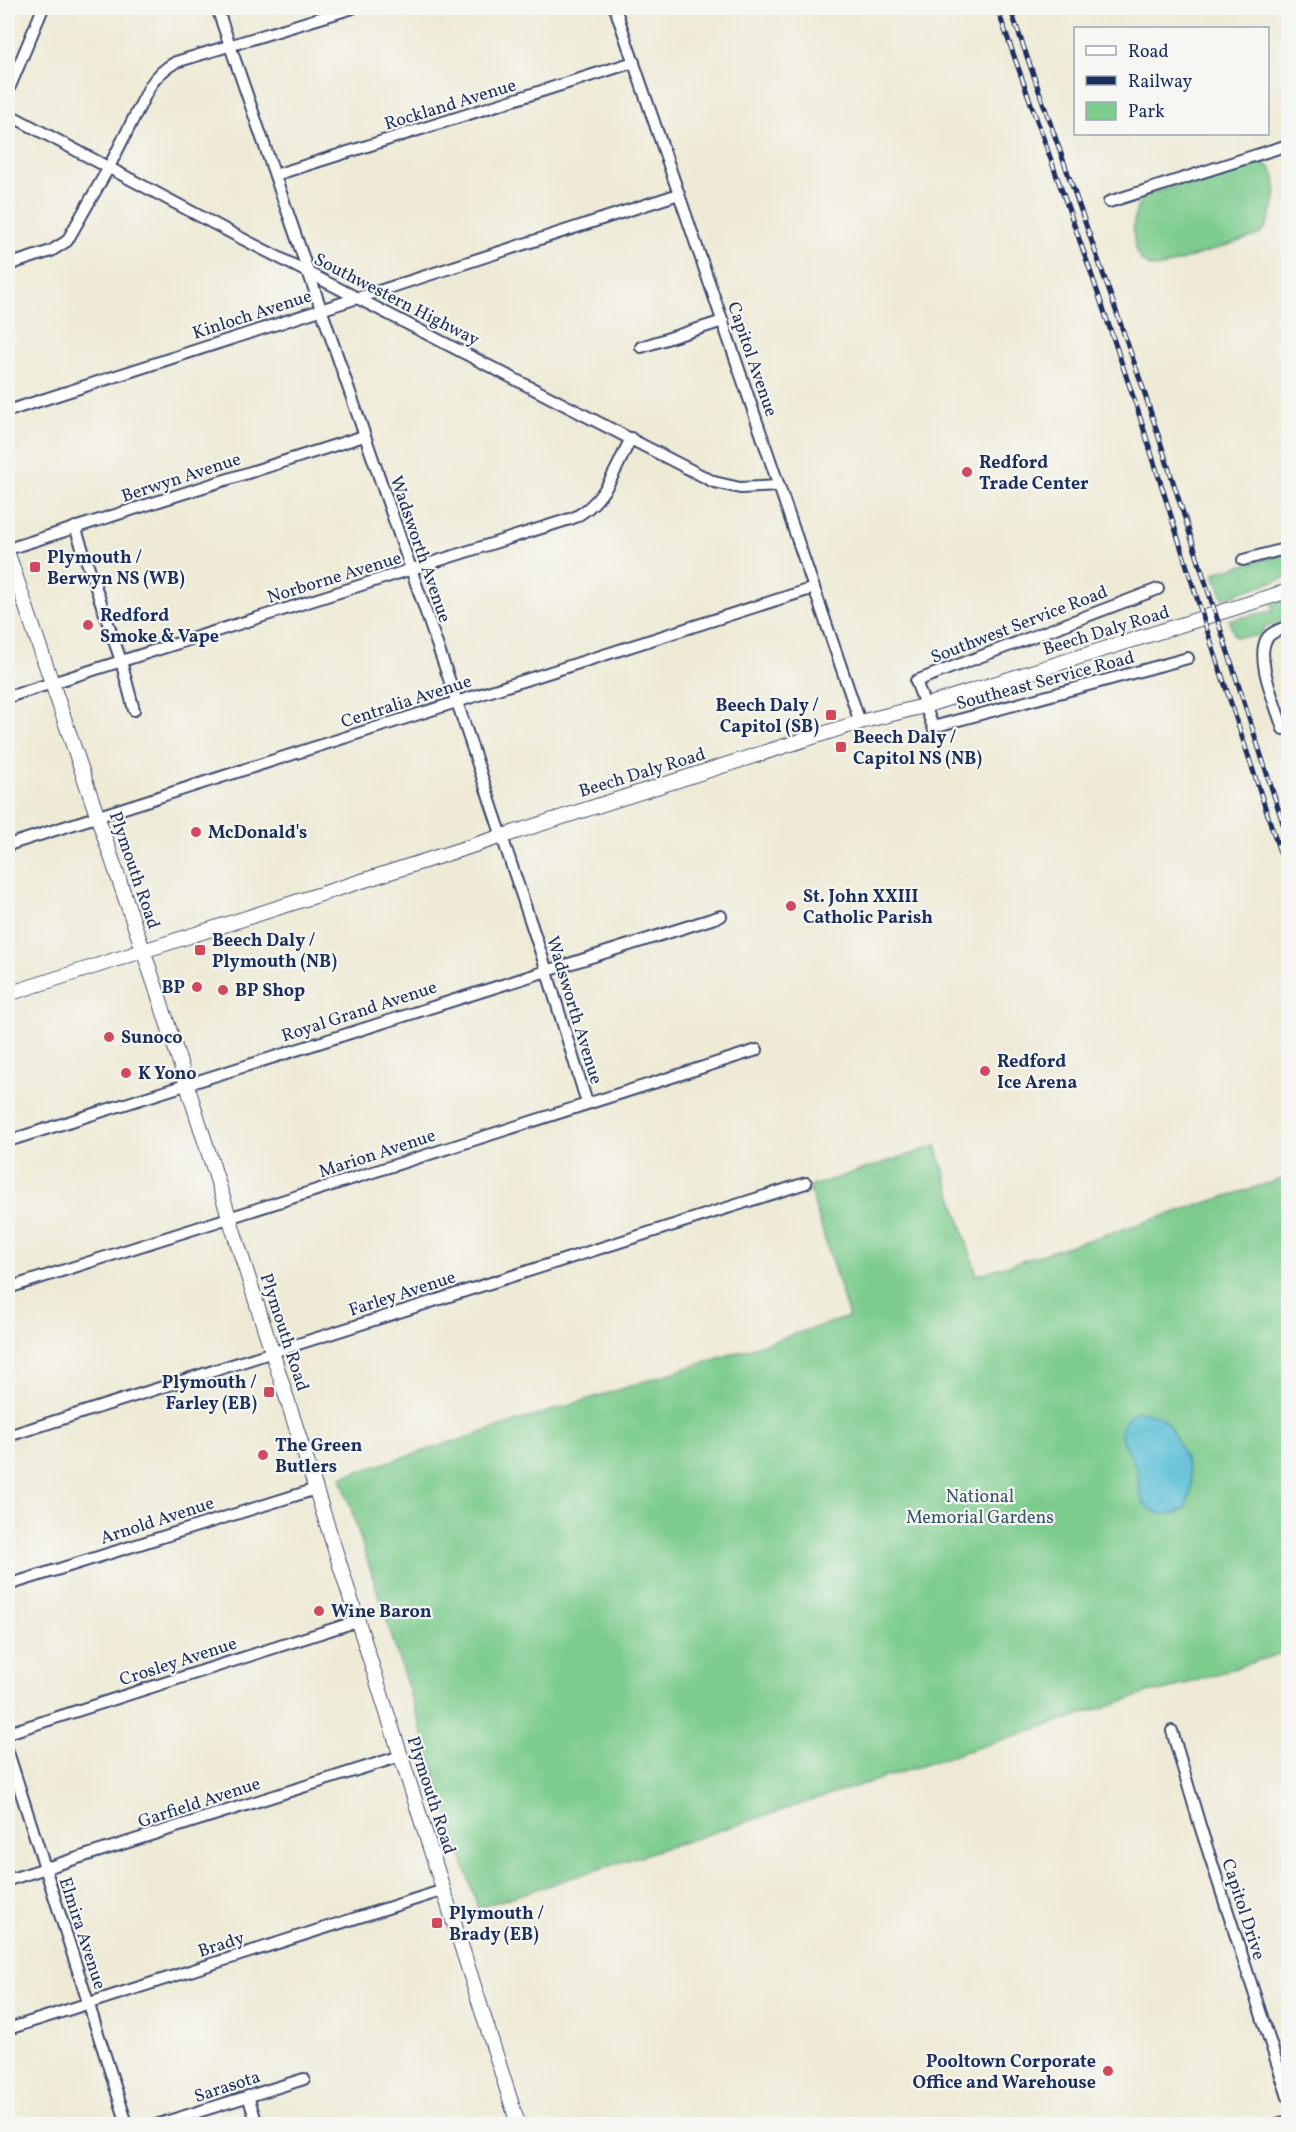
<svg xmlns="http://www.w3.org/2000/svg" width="1296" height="2132" font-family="Vollkorn,serif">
<rect width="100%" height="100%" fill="#f6f6f2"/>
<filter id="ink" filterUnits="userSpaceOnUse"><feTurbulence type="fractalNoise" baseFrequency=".0167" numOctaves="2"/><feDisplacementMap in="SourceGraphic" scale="12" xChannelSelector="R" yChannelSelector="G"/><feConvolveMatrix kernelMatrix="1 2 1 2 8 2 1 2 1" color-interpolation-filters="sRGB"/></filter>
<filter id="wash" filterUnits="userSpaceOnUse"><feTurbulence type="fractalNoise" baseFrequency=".008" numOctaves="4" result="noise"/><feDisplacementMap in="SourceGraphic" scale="24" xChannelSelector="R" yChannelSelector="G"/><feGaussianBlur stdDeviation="1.35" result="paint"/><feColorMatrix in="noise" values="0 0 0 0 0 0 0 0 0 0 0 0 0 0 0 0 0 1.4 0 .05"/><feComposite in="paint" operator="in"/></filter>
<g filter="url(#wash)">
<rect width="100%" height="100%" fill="#eeead5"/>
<g fill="#7dcc8d" stroke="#4c7e76" stroke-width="1.5">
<path d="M1256,160C1264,162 1274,169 1275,178C1278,193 1271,228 1258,235L1162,267C1127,273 1129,214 1143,196Z"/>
<path d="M1288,553V577L1223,598L1214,573Z"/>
<path d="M1288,598V618L1264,628L1259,636L1235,637L1229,620L1273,611L1272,604Z"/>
<path d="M936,1146L977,1275L1288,1177V1651L1164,1691L1151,1692L478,1908L341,1477L849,1317L809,1187Z"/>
</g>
<path fill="#57bdd5" stroke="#39769a" stroke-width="1.5" d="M1136,1411C1146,1412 1154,1413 1163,1419C1174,1428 1188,1464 1191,1478C1193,1489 1189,1499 1185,1509C1165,1519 1143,1514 1139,1490C1137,1482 1140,1474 1136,1467C1126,1443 1107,1432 1136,1411Z"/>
</g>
<g filter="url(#ink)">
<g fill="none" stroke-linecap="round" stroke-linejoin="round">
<defs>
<g id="street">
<path d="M217,8L457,702L543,959L587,1103"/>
<path d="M615,8L860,722"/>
<path d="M8,91L43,8"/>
<path d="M8,114L239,237L714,482L740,488L779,486"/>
<path d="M275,175L634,62"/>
<path d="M1109,202L1288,145"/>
<path d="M8,265L51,251L67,241L109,167L150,86C157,75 165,68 176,62L353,8"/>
<path d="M641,347L723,321"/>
<path d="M8,411L679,194"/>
<path d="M75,527L121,661L134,710"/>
<path d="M8,549L364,436"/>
<path d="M1243,560L1288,548"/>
<path d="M1158,589L916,681L933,727L1188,658"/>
<path d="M8,697L573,518C605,503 616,468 631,438"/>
<path d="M1283,729C1277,708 1253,655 1268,637C1273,631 1281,629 1288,626"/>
<path d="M8,845L814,588"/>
<path d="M8,1141L721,916"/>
<path d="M8,1288L757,1050"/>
<path d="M8,1436L806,1183"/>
<path d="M8,1585L316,1489"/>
<path d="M1172,1731L1201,1829L1288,2097"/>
<path d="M8,1733L358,1621"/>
<path d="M8,1752L127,2124"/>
<path d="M8,1880L401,1756"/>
<path d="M8,2029L444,1890"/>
<path d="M248,2096L257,2124"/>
<path d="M159,2124L304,2079"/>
<path d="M1277,2124L1288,2121"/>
</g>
<g id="secondary">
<path d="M8,554L159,997L518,2124"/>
<path d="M8,994L860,722L924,706L1288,591"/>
</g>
</defs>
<use href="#street" stroke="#3b4b70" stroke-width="14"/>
<use href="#secondary" stroke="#3b4b70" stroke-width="16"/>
<use href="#street" stroke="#fff" stroke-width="10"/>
<use href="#secondary" stroke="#fff" stroke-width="14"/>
<defs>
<g id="rail">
<path d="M997,8L1088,264L1138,411L1207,630L1288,877"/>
<path d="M1010,8L1142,385L1288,839"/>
</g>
</defs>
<use href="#rail" stroke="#1b2f5e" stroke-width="5"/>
<use href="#rail" stroke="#f6f6f2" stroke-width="3" stroke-dasharray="9" stroke-linecap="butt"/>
</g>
</g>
<g fill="#d1495b" stroke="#f6f6f2" stroke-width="2">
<circle cx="967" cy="472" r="6"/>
<rect x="29" y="561" width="12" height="12" rx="3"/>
<circle cx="88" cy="625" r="6"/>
<rect x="825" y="709" width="12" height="12" rx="3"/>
<rect x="835" y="741" width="12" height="12" rx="3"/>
<circle cx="196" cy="832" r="6"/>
<circle cx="791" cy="906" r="6"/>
<rect x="194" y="944" width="12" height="12" rx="3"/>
<circle cx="197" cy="987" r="6"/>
<circle cx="223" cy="990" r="6"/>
<circle cx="109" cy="1037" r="6"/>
<circle cx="985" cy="1071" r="6"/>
<circle cx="126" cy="1073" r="6"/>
<rect x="263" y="1386" width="12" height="12" rx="3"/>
<circle cx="263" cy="1455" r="6"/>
<circle cx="319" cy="1611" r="6"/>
<rect x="431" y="1917" width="12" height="12" rx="3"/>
<circle cx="1108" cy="2071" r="6"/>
</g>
<g text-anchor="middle" stroke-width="4.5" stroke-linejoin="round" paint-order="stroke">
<g font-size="18" fill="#1b2f5e" stroke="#f6f6f2">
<text transform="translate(450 104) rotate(-17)" y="6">Rockland Avenue</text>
<text transform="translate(397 299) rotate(27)" y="6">Southwestern Highway</text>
<text transform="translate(252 314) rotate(-18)" y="6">Kinloch Avenue</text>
<text transform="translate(753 359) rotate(71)" y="6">Capitol Avenue</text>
<text transform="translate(181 477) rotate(-18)" y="6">Berwyn Avenue</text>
<text transform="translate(421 549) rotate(71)" y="6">Wadsworth Avenue</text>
<text transform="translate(334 577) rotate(-17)" y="6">Norborne Avenue</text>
<text transform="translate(1019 624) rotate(-21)" y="6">Southwest Service Road</text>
<text transform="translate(1106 630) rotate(-17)" y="6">Beech Daly Road</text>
<text transform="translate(1045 680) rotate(-15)" y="6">Southeast Service Road</text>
<text transform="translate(406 701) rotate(-18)" y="6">Centralia Avenue</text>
<text transform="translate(642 772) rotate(-17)" y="6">Beech Daly Road</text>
<text transform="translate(135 870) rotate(71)" y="6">Plymouth Road</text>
<text transform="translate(575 1010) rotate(73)" y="6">Wadsworth Avenue</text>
<text transform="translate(359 1011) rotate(-18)" y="6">Royal Grand Avenue</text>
<text transform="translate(377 1153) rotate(-18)" y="6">Marion Avenue</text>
<text transform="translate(402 1293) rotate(-18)" y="6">Farley Avenue</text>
<text transform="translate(285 1332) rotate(72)" y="6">Plymouth Road</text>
<text transform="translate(157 1520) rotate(-18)" y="6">Arnold Avenue</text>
<text transform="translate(178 1661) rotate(-18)" y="6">Crosley Avenue</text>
<text transform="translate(432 1795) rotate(72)" y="6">Plymouth Road</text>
<text transform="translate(199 1802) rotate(-18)" y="6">Garfield Avenue</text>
<text transform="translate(1244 1909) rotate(72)" y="6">Capitol Drive</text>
<text transform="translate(83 1933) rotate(72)" y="6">Elmira Avenue</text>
<text transform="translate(221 1944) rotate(-18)" y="6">Brady</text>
<text transform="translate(227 2086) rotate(-18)" y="6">Sarasota</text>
</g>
<g font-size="18" font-weight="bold" fill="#1b2f5e" stroke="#f6f6f2" text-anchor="start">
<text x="979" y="468">Redford<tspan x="979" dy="21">Trade Center</tspan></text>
<text x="47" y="563">Plymouth /<tspan x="47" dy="21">Berwyn NS (WB)</tspan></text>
<text x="100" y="621">Redford<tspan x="100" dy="21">Smoke &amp; Vape</tspan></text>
<text x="819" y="711" text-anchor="end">Beech Daly /<tspan x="819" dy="21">Capitol (SB)</tspan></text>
<text x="853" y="743">Beech Daly /<tspan x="853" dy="21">Capitol NS (NB)</tspan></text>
<text x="208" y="838">McDonald's</text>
<text x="803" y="902">St. John XXIII<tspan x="803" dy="21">Catholic Parish</tspan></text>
<text x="212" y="946">Beech Daly /<tspan x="212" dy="21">Plymouth (NB)</tspan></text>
<text x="185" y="993" text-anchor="end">BP</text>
<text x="235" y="996">BP Shop</text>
<text x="121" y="1043">Sunoco</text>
<text x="997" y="1067">Redford<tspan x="997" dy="21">Ice Arena</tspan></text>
<text x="138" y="1079">K Yono</text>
<text x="257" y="1388" text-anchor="end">Plymouth /<tspan x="257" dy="21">Farley (EB)</tspan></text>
<text x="275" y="1451">The Green<tspan x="275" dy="21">Butlers</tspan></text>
<text x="331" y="1617">Wine Baron</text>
<text x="449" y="1919">Plymouth /<tspan x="449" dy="21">Brady (EB)</tspan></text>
<text x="1096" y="2067" text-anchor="end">Pooltown Corporate<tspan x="1096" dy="21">Office and Warehouse</tspan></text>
</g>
<g font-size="18" fill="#34566a" stroke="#f6f6f2">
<text x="980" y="1502">National<tspan x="980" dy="21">Memorial Gardens</tspan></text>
</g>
</g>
<rect width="1296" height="2132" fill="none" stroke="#f6f6f2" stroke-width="30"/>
<rect x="1074" y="27" width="195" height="108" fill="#f6f6f2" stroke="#9ea6b7" stroke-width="1.5"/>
<rect x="1086" y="46" width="30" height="9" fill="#ffffff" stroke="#9ea6b7" stroke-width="1.5"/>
<text x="1128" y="57" font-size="18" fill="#1b2f5e">Road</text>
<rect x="1086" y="76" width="30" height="9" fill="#1b2f5e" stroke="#9ea6b7" stroke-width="1.5"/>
<text x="1128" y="87" font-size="18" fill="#1b2f5e">Railway</text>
<rect x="1086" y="102" width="30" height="18" fill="#7dcc8d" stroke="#9ea6b7" stroke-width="1.5"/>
<text x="1128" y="117" font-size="18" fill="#1b2f5e">Park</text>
</svg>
